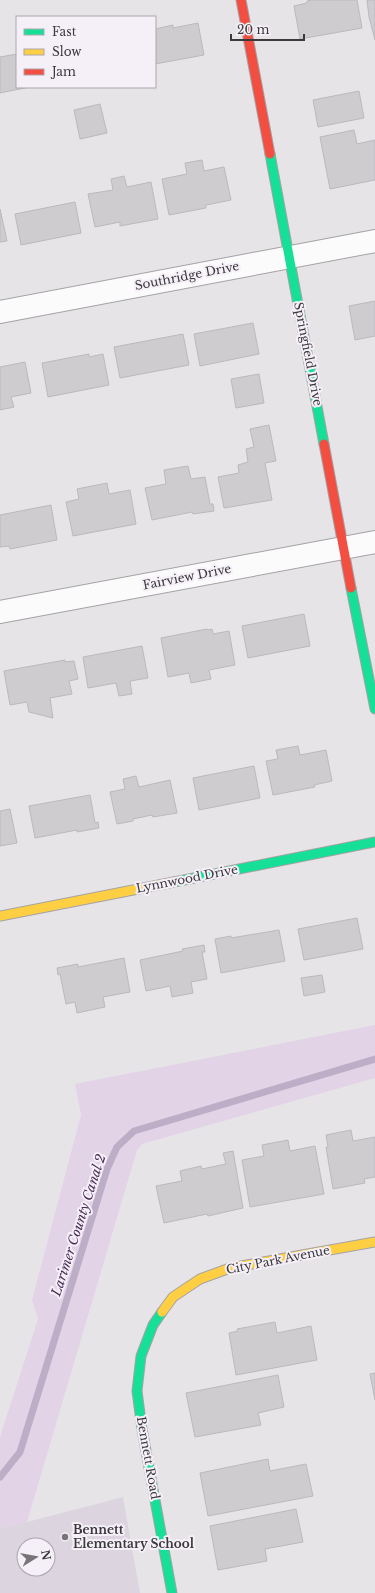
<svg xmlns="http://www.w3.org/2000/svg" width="375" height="1593" font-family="'Libre Baskerville',serif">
<rect width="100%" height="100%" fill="#e7e4e8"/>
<path fill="#dcd5df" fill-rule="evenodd" d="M123,1497L140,1593H0V1529ZM24,1545H48V1569H24Z"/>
<path fill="#e2d3e7" d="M375,1025V1078L142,1144L137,1150L27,1522L0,1529V1437L38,1319L32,1300L81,1115L75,1084Z"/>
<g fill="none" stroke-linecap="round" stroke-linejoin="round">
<path stroke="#beadc6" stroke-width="7" d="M0,1477L20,1452L107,1169L117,1147L134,1131L375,1059"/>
</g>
<g fill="#cecccf" stroke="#bbb9bc">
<path d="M312,0H357L362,28L300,39L294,6L307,3V1Z"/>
<path d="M367,0H375V40L369,17Z"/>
<path d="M198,23L204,55L155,64V29L173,25V28Z"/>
<path d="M17,54V87H30L0,93V57Z"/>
<path d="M359,91L364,118L318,127L313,100Z"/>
<path d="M100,104L107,133L80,139L74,110Z"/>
<path d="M354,130L357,144L375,140V180L330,189L320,137Z"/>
<path d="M202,160L204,171L224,167L231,200L206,205V208L169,215L162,179L187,174L185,163Z"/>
<path d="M124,176L127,187L151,182L158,219L120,226V222L95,227L88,194L113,190L111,179Z"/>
<path d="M75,202L81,233L21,245L15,214Z"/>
<path d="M0,209L7,241L0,242Z"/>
<path d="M375,301V336L355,340L349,306Z"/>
<path d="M253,323L259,354L200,366L194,334Z"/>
<path d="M183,334L189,365L120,378L114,347Z"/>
<path d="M89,354V357L103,354L109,385L48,397L42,363Z"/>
<path d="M25,362L31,393L11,397L14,407L0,410V367Z"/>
<path d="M259,374L264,403L236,408L231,379Z"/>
<path d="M269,425L276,461L265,463L272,500L224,508L218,477L239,473L238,465L248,462L246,449L254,447L250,429Z"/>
<path d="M188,466L191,479L205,477L210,504H213L214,511L193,514L192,512L152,520L145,488L166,484L164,470Z"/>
<path d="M107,483L109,494L130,490L136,524L73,536L66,502L79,499L77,489Z"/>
<path d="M51,505L57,540L10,549L9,546L0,547V515Z"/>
<path d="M304,614L310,646L248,658L242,626Z"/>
<path d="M207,629L208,630L212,629L213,634L229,631L235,665L209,670L211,679L191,683L189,673L168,677L161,638Z"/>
<path d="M142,646L148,678L130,681L132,694L119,696L116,683L88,688L83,657Z"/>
<path d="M65,660V662L74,661L78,679L69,681L72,694L50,698L53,718L29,712L27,702L10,705L4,671Z"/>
<path d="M298,746L300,755L326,750L332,781L314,785L315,787L273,795L266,761L278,759L276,750Z"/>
<path d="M254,766L260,798L199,810L193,778Z"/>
<path d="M136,776L139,787L170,780L177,813L153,817L152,815L133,819V821L117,824L110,792L125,789L123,779Z"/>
<path d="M90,795L95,823L98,822L99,828L77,832V830L35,838L29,806Z"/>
<path d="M10,809L17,843L0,846V811Z"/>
<path d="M357,918L363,949L304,960L298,929Z"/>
<path d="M279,930L285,961L221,973L215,939L231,936V938Z"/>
<path d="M204,945L205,952H202L207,979L191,982L193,993L172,997L170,986L146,991L140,960L183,951L182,949Z"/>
<path d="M124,958L130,992L103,997L105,1007L77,1013L75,1002L66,1004L60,974L58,975L57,968L78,964V967Z"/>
<path d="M322,975L325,992L304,996L301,978Z"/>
<path d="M351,1130L353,1141L375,1137V1177L364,1179L365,1183L333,1189L326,1147H328L326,1135Z"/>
<path d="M288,1140L290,1151L315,1146L324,1194L250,1207L242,1160L264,1156L262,1145Z"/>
<path d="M233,1151L243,1208L208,1216L207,1214L164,1223L156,1186L182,1181L180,1171L201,1166L202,1169L226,1164L223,1153Z"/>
<path d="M275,1322L277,1333L311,1326L317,1360L236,1375L229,1333L238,1331L237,1329Z"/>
<path d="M375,1373V1400L370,1374Z"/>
<path d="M278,1375L284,1407L258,1413L261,1425L195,1437L186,1393Z"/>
<path d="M268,1459L270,1471L306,1464L313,1496L208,1516L200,1473Z"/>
<path d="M296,1509L303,1542L265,1549L267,1561L218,1570L210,1526Z"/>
</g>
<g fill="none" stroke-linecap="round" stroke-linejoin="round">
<defs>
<g id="street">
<path d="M0,312L375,241"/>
<path d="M0,612L375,542"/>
</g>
<g id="fast">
<path d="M270,154L324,444"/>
<path d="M351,588L375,709"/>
<path d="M174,882L375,842"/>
<path d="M162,1312L153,1325L141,1356L137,1391L142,1429L172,1593"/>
</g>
<g id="slow">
<path d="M0,916L174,882"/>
<path d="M162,1312L173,1297L200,1279L230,1268L375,1242"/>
</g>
<g id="jam">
<path d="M241,0L270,154"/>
<path d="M324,444L351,588"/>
</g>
</defs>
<use href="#street" stroke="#a4a2a5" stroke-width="24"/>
<use href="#fast" stroke="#a4a2a5" stroke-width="11"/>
<use href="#slow" stroke="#a4a2a5" stroke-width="11"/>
<use href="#jam" stroke="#a4a2a5" stroke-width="11"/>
<use href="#street" stroke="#fbfbfc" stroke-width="22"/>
<use href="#fast" stroke="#16e098" stroke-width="9"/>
<use href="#slow" stroke="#ffcf43" stroke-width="9"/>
<use href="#jam" stroke="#f24e42" stroke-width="9"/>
</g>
<circle fill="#777578" stroke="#f5eff8" stroke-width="1.5" cx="65" cy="1537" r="4"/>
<g text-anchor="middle" stroke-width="4" stroke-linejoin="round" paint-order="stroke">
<g font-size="12" fill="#3b393c" stroke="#f5eff8">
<text transform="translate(187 276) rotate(-11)" y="4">Southridge Drive</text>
<text transform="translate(308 354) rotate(79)" y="4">Springfield Drive</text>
<text transform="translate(187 577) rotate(-11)" y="4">Fairview Drive</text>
<text transform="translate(187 879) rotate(-11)" y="4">Lynnwood Drive</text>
<text transform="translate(278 1260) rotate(-11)" y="4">City Park Avenue</text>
<text transform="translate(148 1458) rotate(80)" y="4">Bennett Road</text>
</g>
<g font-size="12" font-weight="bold" fill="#3b393c" stroke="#f5eff8" text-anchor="start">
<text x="73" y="1534">Bennett<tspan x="73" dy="14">Elementary School</tspan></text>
</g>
<g font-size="13" font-style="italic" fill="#4b2b57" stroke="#f5eff8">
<text transform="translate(78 1225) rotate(-72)" y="5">Larimer County Canal 2</text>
</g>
</g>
<rect x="16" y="16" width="140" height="72" fill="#f5eff8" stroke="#aba6ad"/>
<rect x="24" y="29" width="20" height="6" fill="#16e098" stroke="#aba6ad"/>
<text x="52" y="36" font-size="12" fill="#3b393c">Fast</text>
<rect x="24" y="49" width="20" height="6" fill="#ffcf43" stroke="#aba6ad"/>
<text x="52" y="56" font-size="12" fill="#3b393c">Slow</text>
<rect x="24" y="69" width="20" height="6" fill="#f24e42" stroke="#aba6ad"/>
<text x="52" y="76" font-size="12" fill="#3b393c">Jam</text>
<g transform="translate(36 1557) rotate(79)"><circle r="19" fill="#f5eff8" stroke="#aba6ad"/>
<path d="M0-3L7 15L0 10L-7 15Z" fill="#777578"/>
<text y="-6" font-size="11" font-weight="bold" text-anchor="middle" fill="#3b393c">N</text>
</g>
<path d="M231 34v6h73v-6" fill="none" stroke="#3b393c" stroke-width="2"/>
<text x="237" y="34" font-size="12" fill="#3b393c" stroke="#f5eff8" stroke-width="3" paint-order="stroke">20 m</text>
</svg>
